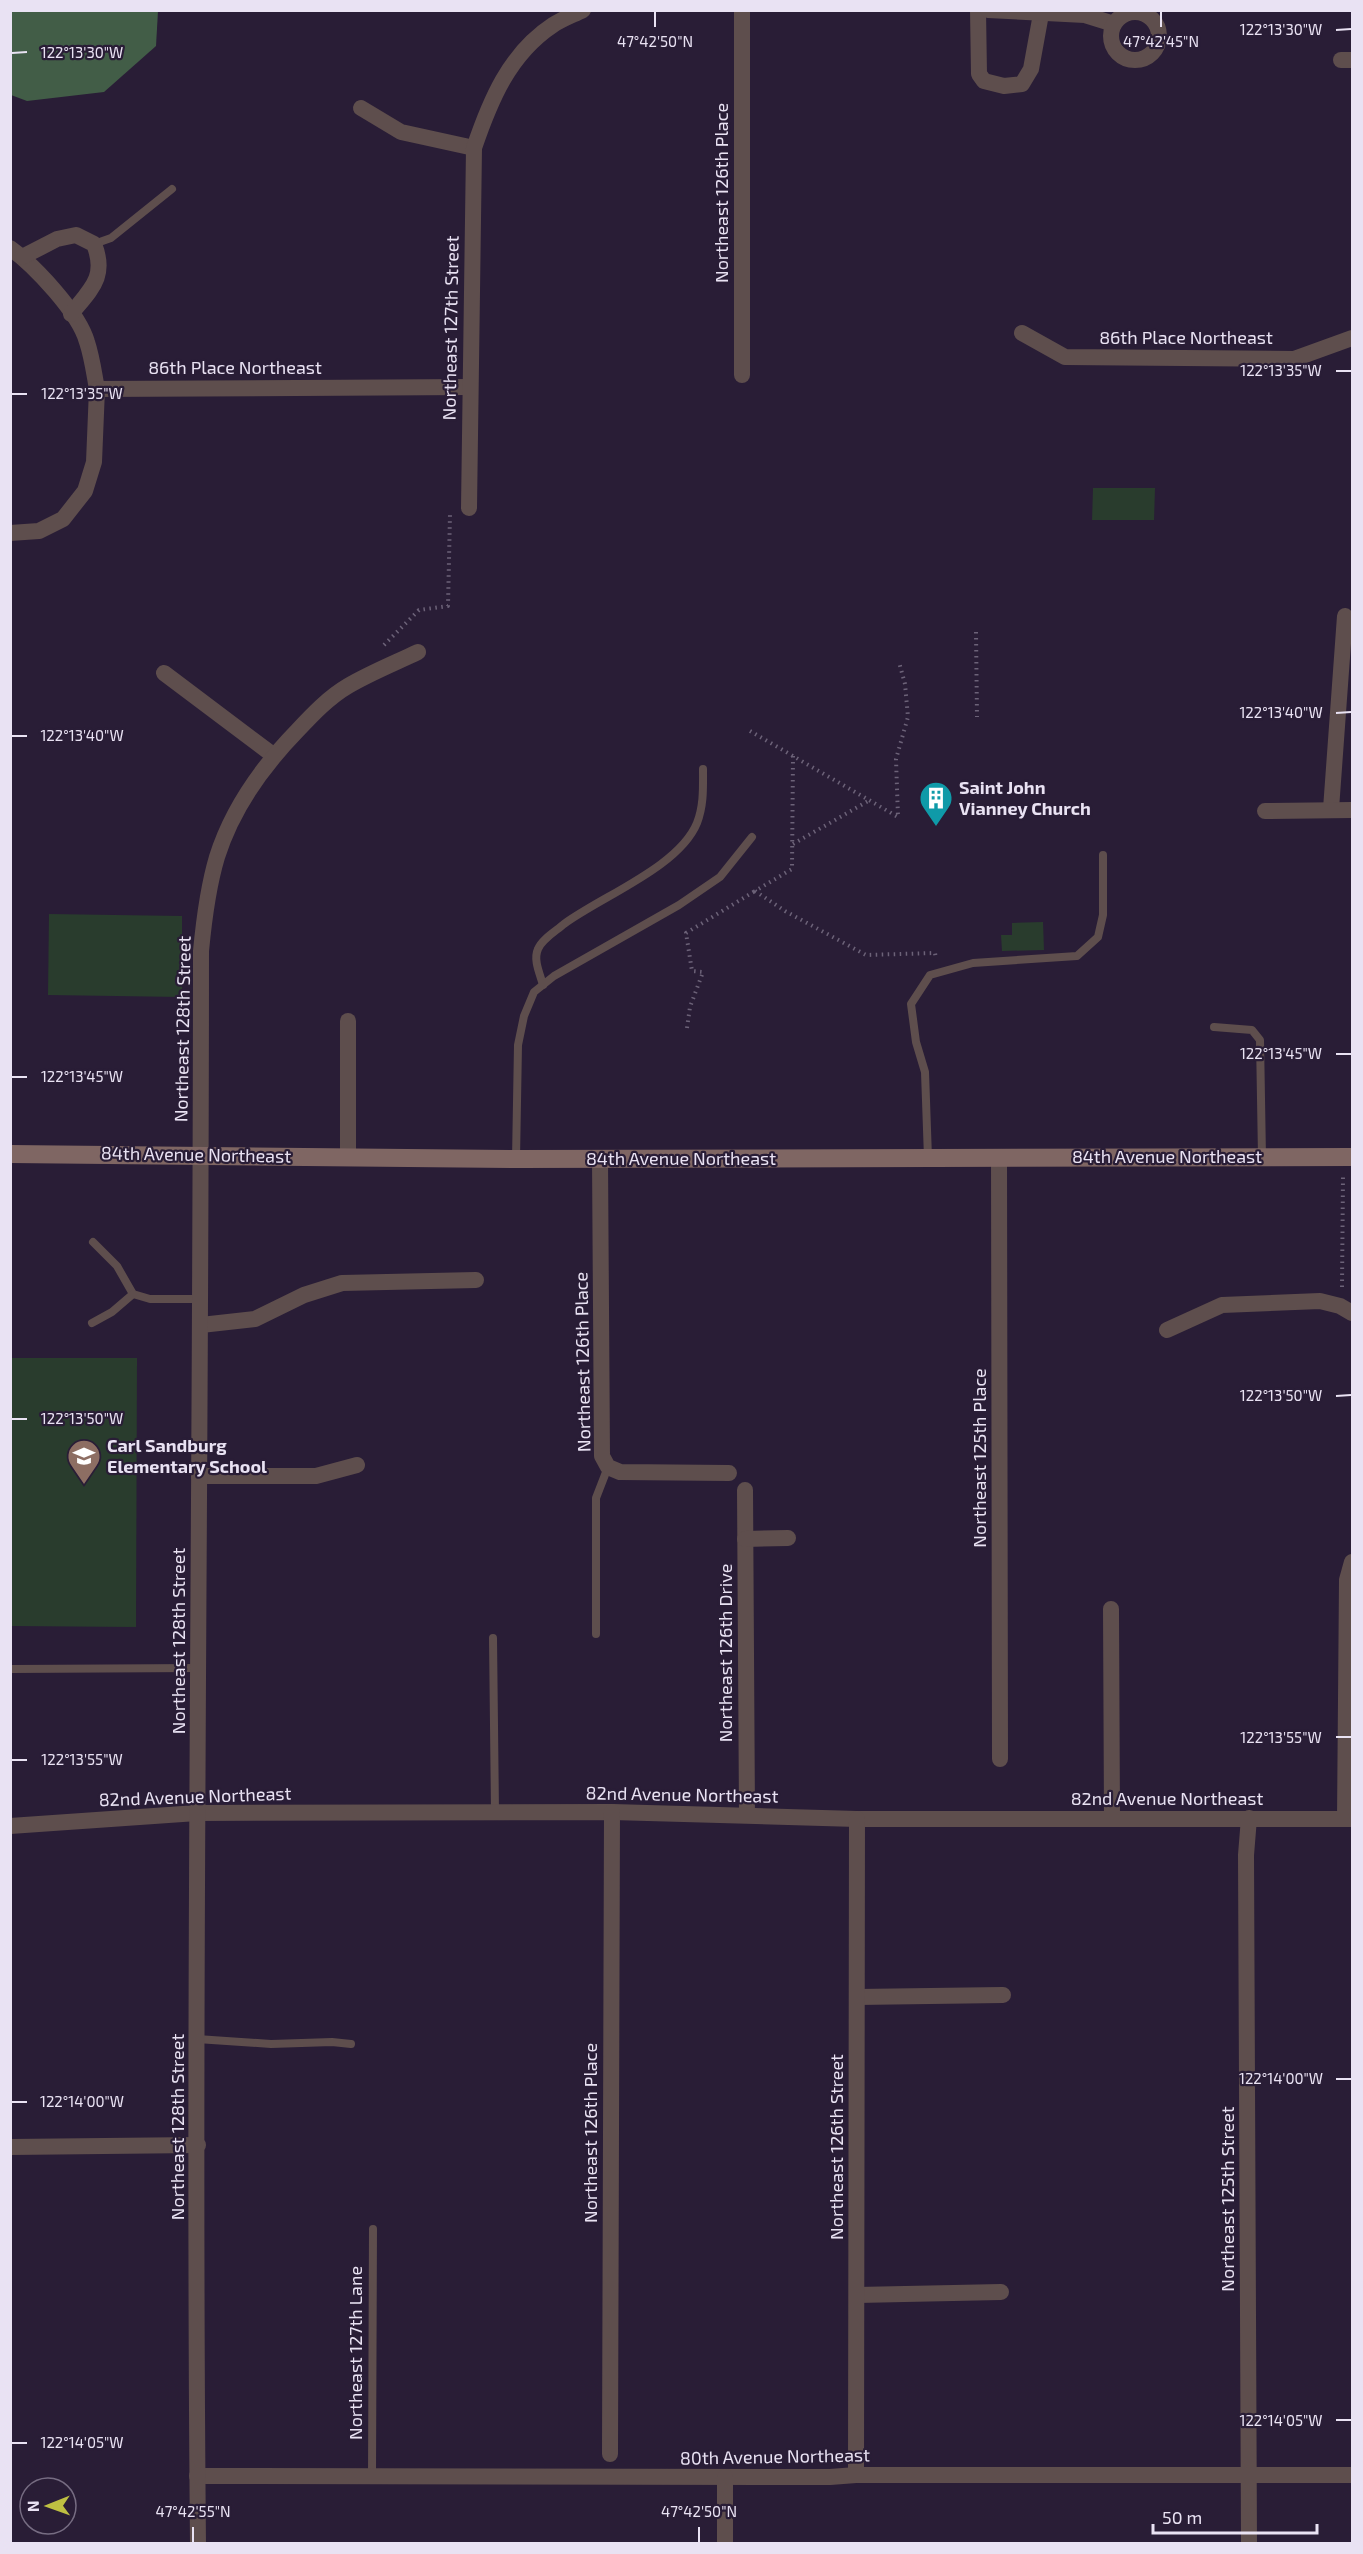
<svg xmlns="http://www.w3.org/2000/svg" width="1363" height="2554" font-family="'Exo 2',sans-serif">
<rect width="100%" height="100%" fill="#291d36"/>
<g fill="#293c2d">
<path d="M1093,488H1155L1154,520H1092Z"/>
<path d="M49,914L182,916V997L48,995Z"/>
<path d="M1043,922L1044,950L1002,951L1001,935H1012V923Z"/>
<path d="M11,1358H137L136,1627L11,1626Z"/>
</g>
<path fill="#425d47" d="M10,11H158L156,46L104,92L27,101L11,95Z"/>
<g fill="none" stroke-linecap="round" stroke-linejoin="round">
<g stroke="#6c6278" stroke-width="4" stroke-dasharray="1.5 4.5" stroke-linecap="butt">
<path d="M976,632L977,717"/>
<path d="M384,645L419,610L448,606L450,514"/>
<path d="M750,731L898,817L896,759L908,717L905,684L899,662"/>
<path d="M793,756L792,869L755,891L785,911L866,955L935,953L936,959"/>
<path d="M793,844L870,800"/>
<path d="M687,1028L690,1007L703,972L692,971L686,933L755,891"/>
<path d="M1342,1287L1343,1175"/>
</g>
<g stroke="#5e4e4d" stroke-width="8">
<path d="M94,244L111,238L172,189"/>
<path d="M543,985C540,974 533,960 538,949C542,939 556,931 564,924C602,896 679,867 697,823C704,805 703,787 703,769"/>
<path d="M1214,1027L1252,1030L1260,1040L1262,1157"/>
<path d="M928,1158L925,1072L916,1042L911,1004L930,975L973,963L1077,956L1098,937L1103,915V855"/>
<path d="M516,1159L518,1045L524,1016L534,992L554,976L679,905L720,877L752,837"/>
<path d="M93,1242L117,1266L133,1294L150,1299H201"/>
<path d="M92,1323L112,1312L133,1294"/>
<path d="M596,1634V1498L608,1467"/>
<path d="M493,1638L495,1812"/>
<path d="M10,1669L199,1668"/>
<path d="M197,2039L271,2044L332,2042L351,2044"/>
<path d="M372,2476L373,2229"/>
</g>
<g stroke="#5e4e4d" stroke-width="16">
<path d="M742,10V375"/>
<path d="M978,10L979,74L984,81L1004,86L1022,84L1031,69L1041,14"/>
<path d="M988,10L1085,15L1114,24"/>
<circle cx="1135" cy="36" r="24"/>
<path d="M1341,60H1352"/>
<path d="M361,108L401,132L474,148"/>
<path d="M10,248C35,266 79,313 87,342C92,357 94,373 97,389L470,387"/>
<path d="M22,257L57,239L76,235L94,244C107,277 91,289 71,314"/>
<path d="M1022,333L1065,357L1294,359L1352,338"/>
<path d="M469,508L474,148C490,101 509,54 553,25C562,19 573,15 583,10"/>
<path d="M10,533L39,531L63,519L85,491L94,462L97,389"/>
<path d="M164,673L273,755"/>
<path d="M1331,809L1345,616"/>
<path d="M1265,811L1352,810"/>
<path d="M348,1157V1021"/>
<path d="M999,1157L1000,1759"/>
<path d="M600,1159L602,1456L608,1467L620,1472L729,1473"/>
<path d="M201,1325L255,1319L304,1295L342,1283L476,1280"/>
<path d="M1167,1330L1222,1305L1320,1301L1340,1306L1352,1313"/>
<path d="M199,1476H316L357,1465"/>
<path d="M745,1490L747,1815"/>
<path d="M745,1539L788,1538"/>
<path d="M1111,1609L1112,1818"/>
<path d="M1249,1818L1246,1855L1249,2544"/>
<path d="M1345,1819L1347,1580L1352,1562"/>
<path d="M10,1826L197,1813L612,1812L857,1819H1352"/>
<path d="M857,1997L1003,1995"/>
<path d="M10,2147L198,2145"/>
<path d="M857,2295L1001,2292"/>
<path d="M610,2454L612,1812"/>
<path d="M856,2475L857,1819"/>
<path d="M197,2476L830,2477L856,2475H1352"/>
<path d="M725,2477V2544"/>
<path d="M198,2544C193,2013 201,1482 201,951C204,919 208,887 217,857C232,809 263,766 297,731C312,715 329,697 348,686C370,673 395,663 418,652"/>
</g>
<path stroke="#7f6663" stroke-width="18" d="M10,1154L516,1159L1352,1157"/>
</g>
<path fill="none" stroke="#e9e2f3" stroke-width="2" d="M655,12V27M1161,12V27M1336,30L1351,29M12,53L27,52M1336,371H1351M12,394H27M1336,713L1351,712M12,736H27M1336,1054H1351M12,1077H27M1336,1396L1351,1395M12,1419H27M1336,1737H1351M12,1760H27M1336,2079H1351M12,2102H27M1336,2420H1351M12,2443H27M193,2527V2542M699,2527V2542"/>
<defs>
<symbol id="building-pin" viewBox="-11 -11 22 30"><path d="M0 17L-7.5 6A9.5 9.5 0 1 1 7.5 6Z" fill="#0f9aa8" stroke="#291d36"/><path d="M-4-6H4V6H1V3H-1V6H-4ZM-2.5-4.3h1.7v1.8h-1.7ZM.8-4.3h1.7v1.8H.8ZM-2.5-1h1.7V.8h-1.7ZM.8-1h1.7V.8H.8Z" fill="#fff"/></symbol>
<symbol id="school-pin" viewBox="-11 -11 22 30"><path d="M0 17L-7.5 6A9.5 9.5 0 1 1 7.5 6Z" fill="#8d6e63" stroke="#291d36"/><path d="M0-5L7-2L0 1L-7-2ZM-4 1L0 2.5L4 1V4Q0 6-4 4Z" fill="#fff"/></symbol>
</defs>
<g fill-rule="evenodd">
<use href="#building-pin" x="917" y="779" width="38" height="52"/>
<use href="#school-pin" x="65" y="1437" width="38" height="52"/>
</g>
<g text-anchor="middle" stroke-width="4.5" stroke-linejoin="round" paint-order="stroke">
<g font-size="18" fill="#e9e2f3" stroke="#291d36">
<text transform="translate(722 193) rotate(-90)" y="6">Northeast 126th Place</text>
<text transform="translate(451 328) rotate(-89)" y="6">Northeast 127th Street</text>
<text x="1186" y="344">86th Place Northeast</text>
<text x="235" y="374">86th Place Northeast</text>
<text transform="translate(183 1029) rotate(-89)" y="6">Northeast 128th Street</text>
<text transform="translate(196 1155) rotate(1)" y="6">84th Avenue Northeast</text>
<text x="1167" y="1163">84th Avenue Northeast</text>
<text x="681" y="1165">84th Avenue Northeast</text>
<text transform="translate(583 1362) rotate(-91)" y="6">Northeast 126th Place</text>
<text transform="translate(980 1458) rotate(-90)" y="6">Northeast 125th Place</text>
<text transform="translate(179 1641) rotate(-90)" y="6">Northeast 128th Street</text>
<text transform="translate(726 1653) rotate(-90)" y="6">Northeast 126th Drive</text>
<text transform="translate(682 1795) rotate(1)" y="6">82nd Avenue Northeast</text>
<text transform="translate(195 1797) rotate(-2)" y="6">82nd Avenue Northeast</text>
<text x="1167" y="1805">82nd Avenue Northeast</text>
<text transform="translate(178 2127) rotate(-90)" y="6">Northeast 128th Street</text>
<text transform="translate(591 2133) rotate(-90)" y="6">Northeast 126th Place</text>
<text transform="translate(837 2147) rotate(-90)" y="6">Northeast 126th Street</text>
<text transform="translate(1228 2199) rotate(-90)" y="6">Northeast 125th Street</text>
<text transform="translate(356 2353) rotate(-90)" y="6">Northeast 127th Lane</text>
<text transform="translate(775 2457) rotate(-1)" y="6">80th Avenue Northeast</text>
</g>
<g font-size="18" font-weight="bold" fill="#e9e2f3" stroke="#291d36" text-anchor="start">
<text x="959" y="794">Saint John<tspan x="959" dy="21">Vianney Church</tspan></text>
<text x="107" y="1452">Carl Sandburg<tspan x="107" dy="21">Elementary School</tspan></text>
</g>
</g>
<g font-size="15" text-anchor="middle" fill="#e9e2f3" stroke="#291d36" stroke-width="4.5" stroke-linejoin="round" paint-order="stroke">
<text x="1281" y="35">122°13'30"W</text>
<text x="655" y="47">47°42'50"N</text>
<text x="1161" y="47">47°42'45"N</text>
<text x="82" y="58">122°13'30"W</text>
<text x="1281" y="376">122°13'35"W</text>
<text x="82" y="399">122°13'35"W</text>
<text x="1281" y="718">122°13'40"W</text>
<text x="82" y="741">122°13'40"W</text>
<text x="1281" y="1059">122°13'45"W</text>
<text x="82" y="1082">122°13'45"W</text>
<text x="1281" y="1401">122°13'50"W</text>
<text x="82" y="1424">122°13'50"W</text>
<text x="1281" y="1743">122°13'55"W</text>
<text x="82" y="1765">122°13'55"W</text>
<text x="1281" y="2084">122°14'00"W</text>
<text x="82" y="2107">122°14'00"W</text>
<text x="1281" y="2426">122°14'05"W</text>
<text x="82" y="2448">122°14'05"W</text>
<text x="193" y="2517">47°42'55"N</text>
<text x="699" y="2517">47°42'50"N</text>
</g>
<rect width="1363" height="2554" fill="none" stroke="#e9e2f3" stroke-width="24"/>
<g transform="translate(48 2506) rotate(269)"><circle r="28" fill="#291d36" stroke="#766c82" stroke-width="1.5"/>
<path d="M0-4.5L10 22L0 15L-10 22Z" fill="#bebf42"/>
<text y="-9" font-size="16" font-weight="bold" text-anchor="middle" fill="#e9e2f3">N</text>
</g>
<path d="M1153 2524v9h164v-9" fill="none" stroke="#e9e2f3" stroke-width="3"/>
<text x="1162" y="2524" font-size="18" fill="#e9e2f3" stroke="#291d36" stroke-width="4.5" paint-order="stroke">50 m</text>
</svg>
